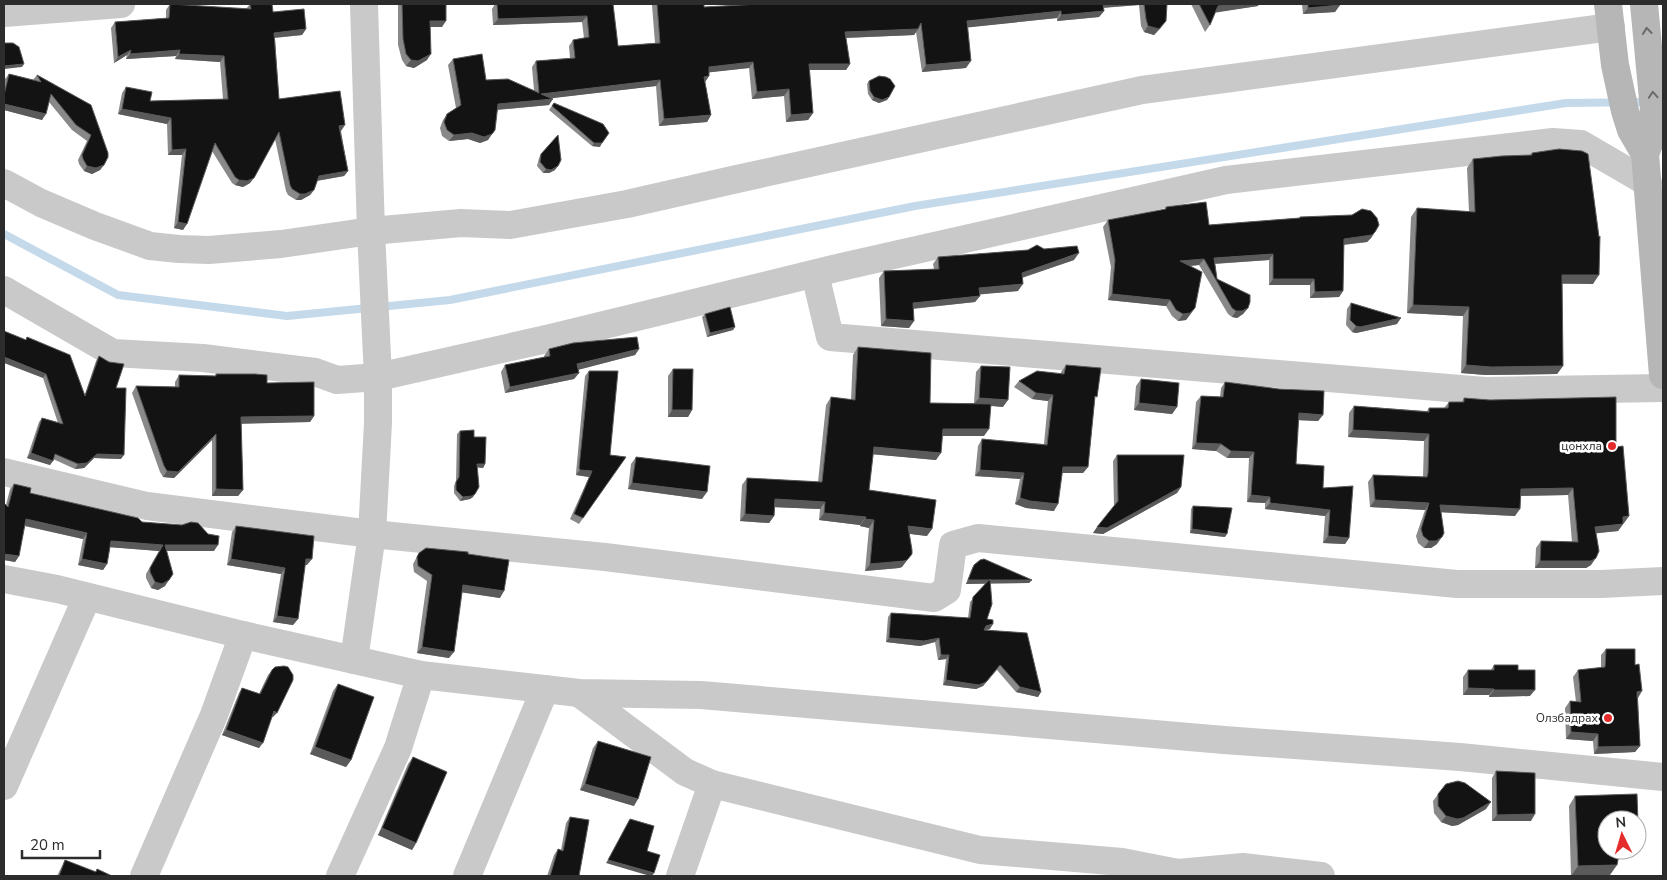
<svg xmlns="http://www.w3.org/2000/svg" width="1667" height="880" font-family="'Nunito Sans',sans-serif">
<rect width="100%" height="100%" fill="#fff"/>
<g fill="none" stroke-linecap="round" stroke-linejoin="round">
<path stroke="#c4d9ea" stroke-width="8" d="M4,234L118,295L287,316L450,300L915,206L1566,103L1649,102"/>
<g stroke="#c9c9c9" stroke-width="28">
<path d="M4,13L121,4"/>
<path d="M4,183L41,203L95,226L150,246L179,249L209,250L281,244L371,231L461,223L510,225L627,204L737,179L1142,90L1611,27"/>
<path d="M815,274L830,337L1485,391L1663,388"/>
<path d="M4,290L113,353L203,358L315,372L337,380L378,377L551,338L841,267L1226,180L1553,142L1581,144L1648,183"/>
<path d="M4,472L147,506L372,534L605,557L934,598L947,590L953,545L978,538L1457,584H1601L1663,581"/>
<path d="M4,579L57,589L243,635L421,675L579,693L701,695L1224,740L1460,757L1663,777"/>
<path d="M354,660L372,534L378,423V377L371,231L364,4"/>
<path d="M579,693L685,772L712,784L980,850L1122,862L1178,873L1183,876"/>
<path d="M4,786L87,597"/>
<path d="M1178,873L1243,867L1321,876"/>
<path d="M144,876L214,715L243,635"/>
<path d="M340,876L398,748L421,675"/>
<path d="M467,876L545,689"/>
<path d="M680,876L712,784"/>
</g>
<g stroke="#b6b6b6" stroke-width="28">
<path d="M1608,4L1615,65L1625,111L1631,130L1645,154"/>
<path d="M1644,4L1654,110V131L1645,154L1663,375"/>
</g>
</g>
<g fill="#898989">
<path d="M170,4L246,9L250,4L273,12L306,29L302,35L275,38L279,99L341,131L348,171L344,176L317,181L314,190L310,195L301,200H296L288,195L286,191L275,139L250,183L243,187L235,185L232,183L212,151L183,230L174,228L182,155H168L167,124L118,114L122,93L126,87L150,101L223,99L220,62L175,59L176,56L126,59L127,55L114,63L111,28L115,22L166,18V10Z"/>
<path d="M398,4H446L442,27H430L427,60L414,68L406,66L402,60L398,45Z"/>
<path d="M495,4H613L618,46L655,43L652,5L653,4H704V7L756,4H1167L1161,28L1154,35L1144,32L1141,26L1139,5L1103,8L1104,11L1099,17L1057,21V18L968,27L966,68L922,72L916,32L914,35L846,38L850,64L846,70H809L813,113L808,120L786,122L784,96L752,99L749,68L709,72V76L705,82L711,115L707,122L659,126L656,86L551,98L549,105L497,110L488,140L480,143L468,139L449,141L442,136L440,128L443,120L447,114L456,108L448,65L453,59L486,80L534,90L532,67L536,61L570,58L569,46L573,40L584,38L582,22L493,25L492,9Z"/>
<path d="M1191,4H1259L1258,6L1215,12L1210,25L1205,32Z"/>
<path d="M1302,4H1340V5L1335,12L1303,14Z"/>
<path d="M9,74L33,80L37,75L91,105L104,165L100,170L92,174L84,171L79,164L78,160L87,141L72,130L49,102L42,120L4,110V86L5,79Z"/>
<path d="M869,81L889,97L887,100L879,103L872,100L868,94L867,84Z"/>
<path d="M554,103L600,147L592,146L549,110Z"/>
<path d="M1532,153L1593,284H1562L1563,366L1557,374L1486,375L1461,373L1463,316L1407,313L1411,217L1417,208L1469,212L1467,168L1473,159L1530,155Z"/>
<path d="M541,154L555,170L549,173H543L537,166L539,158Z"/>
<path d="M1166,207L1209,225L1299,218L1300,217L1375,232L1371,238L1367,242L1344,245L1343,291L1339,297L1310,298V285H1269V260L1215,264L1217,279L1248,308L1243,314L1237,318L1232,317L1228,314L1199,265L1191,266L1195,308L1186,320L1178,321L1172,316L1166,306L1108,300L1111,267L1103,227L1108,220L1164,210Z"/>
<path d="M1044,249L1074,260L1022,278L1018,291L979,294L980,296L975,302L913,309L914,321L909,328L881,326L879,278L884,271L934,269L933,264L938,257Z"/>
<path d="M1351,303L1397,324L1356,333L1352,332L1346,325L1347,309Z"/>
<path d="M705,314L735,327L733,330L707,337L702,317Z"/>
<path d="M27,337L85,394L96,361L99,356L116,388L121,459L94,458L84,468L75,469L53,459L50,465L27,458L39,422L42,418L58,423L43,378L26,339Z"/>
<path d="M858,347L930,403H974L976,372L981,366L1003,407L991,406L984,436H942L936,460L873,454L869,490L927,536L910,534L902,567L899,568L865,571L869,528L860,526V525L819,520L820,509L775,507L774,516L769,523L740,521L742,485L747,478L818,482L826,405L831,397L851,400L853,355Z"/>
<path d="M549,349H639L635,355L578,370L579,373L574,379L505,393L501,372L505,365L544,357V356Z"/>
<path d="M1066,365L1095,399L1088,467L1083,473H1062L1054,511L1026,508L1015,504L1020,479L975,476L978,446L982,439L1044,444L1048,401L1032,399L1014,387L1019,381L1061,374V372Z"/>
<path d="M673,369L692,410L688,417H668V376Z"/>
<path d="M589,371L610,455L626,457L579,524L570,519L589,477L576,475V473L585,376Z"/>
<path d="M216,374L267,383L314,416L310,422L241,423L243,490L238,496H212V440L174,478L163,477L160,472L132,393L136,386L175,387V382L179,375L215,376Z"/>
<path d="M1141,379L1177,407L1172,414L1134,410L1136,386Z"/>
<path d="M1225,382L1323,415L1318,421L1298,420L1296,464L1323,488L1349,538L1345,544L1323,543L1325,516L1265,509V503L1247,502L1249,458H1227L1216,451L1192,449L1196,402L1201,396L1220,397L1221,388Z"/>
<path d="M1464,398L1616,447L1629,516L1618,531L1596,533L1591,565L1586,568H1535L1536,548L1541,541L1572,542L1568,495L1521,496L1515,516L1441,512L1437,544L1431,548H1424L1418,543L1416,536L1425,510L1370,507L1368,482L1373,475L1423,477L1424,441L1348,437L1349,413L1354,406L1427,411L1429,408H1444L1449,402H1462Z"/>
<path d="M460,431L474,437L485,464L483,468L477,467L473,497L470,499L460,501L454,493V486L456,481L457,434Z"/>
<path d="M1117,455L1181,487L1177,493L1103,534L1093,533L1114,506L1113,461Z"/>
<path d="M636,457L702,499L628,489L631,464Z"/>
<path d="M14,484L30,493L142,522L214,551H167L165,586L158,590L151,588L146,578V574L159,551L110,547L107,564L103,570L78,565L83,539L24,526L19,556L15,562L4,560V503L6,505L10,489Z"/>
<path d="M1193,506L1225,537L1190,533L1191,509Z"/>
<path d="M236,526L307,565H305L298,619L293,625L273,622L281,574L227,565L232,532Z"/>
<path d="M419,553L468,554L500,598L462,592L449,658L417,653L427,581L414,572L413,564Z"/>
<path d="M974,565L1032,580L1029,583H990L987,619L990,629L985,630L1041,692L1038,697L1016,692L997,670L983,686L976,689L943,685L946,659L938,660L935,642L920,646L886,642L888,617L891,613L968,618L970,602L986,583L966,584L972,568Z"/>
<path d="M1606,649L1635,665L1638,698L1640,746L1635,752L1594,754L1593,741L1566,739L1565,708L1570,701L1576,702L1573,677L1578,670L1601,668V655Z"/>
<path d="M1494,665L1518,670L1530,696L1489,697V695H1463V677L1468,670H1491Z"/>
<path d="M272,670L273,717H272L259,748L222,735L239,693L242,688L259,694L268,675Z"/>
<path d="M338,684L351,760L346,767L310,754L333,691Z"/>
<path d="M598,741L634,806L580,790L593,748Z"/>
<path d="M413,757L416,843L412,850L378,835L408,764Z"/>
<path d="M1496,771L1531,821H1492V778Z"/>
<path d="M1446,784L1486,809L1458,825L1452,826L1441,822L1434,813L1433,801Z"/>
<path d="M1575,796L1607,820L1610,875L1571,876L1569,806Z"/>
<path d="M570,817L579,876H547L554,855L558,849L561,850L566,823Z"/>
<path d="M65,860L95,872L97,869L112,876H57Z"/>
</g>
<g fill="#5a5a5a">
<path d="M1101,4H1140L1139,5L1098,8Z"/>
<path d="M1235,4H1259L1258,6L1213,13L1218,6Z"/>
<path d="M1340,5L1335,12L1303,14L1308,8Z"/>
<path d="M1061,11L1057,18L963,28L967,21Z"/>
<path d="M1104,11L1099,17L1057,21L1061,15Z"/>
<path d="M587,16L582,22L493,25L498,19Z"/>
<path d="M430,21H446L442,27H426Z"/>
<path d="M1166,21L1154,35L1144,32L1148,26Z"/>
<path d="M306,29L302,35L270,38L274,33Z"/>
<path d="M918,29L914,35L841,38L845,32Z"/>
<path d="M131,50L127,55L114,63L118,57Z"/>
<path d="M180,50L176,56L126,59L130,54Z"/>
<path d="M179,54L224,56L220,62L175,59Z"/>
<path d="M431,54L427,60L414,68L406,66L411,60Z"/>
<path d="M971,61L966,68L922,72L926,65Z"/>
<path d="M753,62L749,68L704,73L709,67Z"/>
<path d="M24,64L22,67L4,69V66Z"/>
<path d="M809,64H850L846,70H805Z"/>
<path d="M709,76L705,82L704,77Z"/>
<path d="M660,80L656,86L537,100L541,94Z"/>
<path d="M789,89L784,96L752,99L757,92Z"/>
<path d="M874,97H889L887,100L879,103L872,100Z"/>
<path d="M553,99L549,105L493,110L498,104Z"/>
<path d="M4,104L46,114L42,120L4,110Z"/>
<path d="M122,109L171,118L167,124L118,114Z"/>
<path d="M813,113L808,120L786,122L791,115Z"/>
<path d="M711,115L707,122L659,126L664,119Z"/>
<path d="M345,125L341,131H335L339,126Z"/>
<path d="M495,130L488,140L480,143L468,139L449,141L454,135Z"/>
<path d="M594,143H602L600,147L592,146Z"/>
<path d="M186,149L182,155H168L172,150Z"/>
<path d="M104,165L100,170L92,174L84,171L87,166Z"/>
<path d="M558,166L555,170L549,173H543L546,169Z"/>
<path d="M348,171L344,176L315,181L319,176Z"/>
<path d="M254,178L250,183L243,187L235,185L239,180Z"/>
<path d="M314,190L310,195L301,200H296L300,194Z"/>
<path d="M178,222L187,224L183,230L174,228Z"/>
<path d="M1375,232L1371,238L1367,242L1339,245L1344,239Z"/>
<path d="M1079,253L1074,260L1018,279L1022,273Z"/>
<path d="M1273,254L1269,260L1209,264L1214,258Z"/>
<path d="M1204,259L1199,265L1176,267L1180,261Z"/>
<path d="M1562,275H1599L1593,284L1556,283Z"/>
<path d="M1273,279H1314L1310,285H1269Z"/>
<path d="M1023,284L1018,291L974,295L979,288Z"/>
<path d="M1343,291L1339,297L1310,298L1315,292Z"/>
<path d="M1112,294L1170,300L1166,306L1108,300Z"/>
<path d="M980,296L975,302L908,309L913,303Z"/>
<path d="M1413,305L1469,307L1463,316L1407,313Z"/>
<path d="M1195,308L1186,320L1178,321L1183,314Z"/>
<path d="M1248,308L1243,314L1237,318L1232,317L1236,311Z"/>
<path d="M1401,318L1397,324L1356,333L1352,332L1356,326Z"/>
<path d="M886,319L914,321L909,328L881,326Z"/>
<path d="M735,327L733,330L707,337L710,333Z"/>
<path d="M639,349L635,355L573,371L577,364Z"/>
<path d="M4,357L46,374L43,378L4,363Z"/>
<path d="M1466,365L1563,366L1557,374L1486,375L1461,373Z"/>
<path d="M579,373L574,379L505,393L510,387Z"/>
<path d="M1036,393L1053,395L1048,401L1032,399Z"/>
<path d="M979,398L1008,400L1003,407L974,404Z"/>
<path d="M1139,403L1177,407L1172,414L1134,410Z"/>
<path d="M672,410H692L688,417H668Z"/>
<path d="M1299,413L1323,415L1318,421L1295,420Z"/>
<path d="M314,416L310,422L236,424L241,417Z"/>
<path d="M943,429H989L984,436H938Z"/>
<path d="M1353,430L1429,434L1424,441L1348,437Z"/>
<path d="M216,434L212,440L174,478L163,477L167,471Z"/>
<path d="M1196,443L1221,444L1216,451L1192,449Z"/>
<path d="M874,447L941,453L936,460L869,454Z"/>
<path d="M1231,451L1254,452L1249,458H1227Z"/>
<path d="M31,453L53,461L50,465L27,458Z"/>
<path d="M97,454L124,455L121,459L94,458L84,468L75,469L78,464Z"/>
<path d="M477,464H485L483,468L474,467Z"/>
<path d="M1063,467H1088L1083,473H1058Z"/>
<path d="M580,470L592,471L589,477L576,475Z"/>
<path d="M980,470L1024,473L1020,479L975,476Z"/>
<path d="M632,483L707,492L702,499L628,489Z"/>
<path d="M1181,487L1177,493L1103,534L1093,533L1097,527Z"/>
<path d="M1573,488L1568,495L1516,496L1521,489Z"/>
<path d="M216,489L243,490L238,496H212Z"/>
<path d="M475,494L473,497L470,499L460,501L463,497Z"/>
<path d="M1251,495L1270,497L1265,503L1247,502Z"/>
<path d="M1020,498L1058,504L1054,511L1026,508L1015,504Z"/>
<path d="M775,499L825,502L820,509L770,507Z"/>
<path d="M1375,500L1429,503L1425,510L1370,507Z"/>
<path d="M1270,503L1330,510L1325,516L1265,509Z"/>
<path d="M1440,505L1520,509L1515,516L1435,512Z"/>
<path d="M824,513L866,517L860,525L819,520Z"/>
<path d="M745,514L774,516L769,523L740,521Z"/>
<path d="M1629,516L1624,523L1618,524L1623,517Z"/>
<path d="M26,519L87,533L83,539L22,525Z"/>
<path d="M865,519L874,520L869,528L860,526Z"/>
<path d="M1623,524L1618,531L1590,534L1595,527Z"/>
<path d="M908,526L932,529L927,536L903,533Z"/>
<path d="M1192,529L1227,534L1225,537L1190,533Z"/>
<path d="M1328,536L1349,538L1345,544L1323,543Z"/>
<path d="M1442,537L1437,544L1431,548H1424L1429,541Z"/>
<path d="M111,541L163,545L159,551L107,547Z"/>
<path d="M165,545H218L214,551H161Z"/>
<path d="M4,554L19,556L15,562L4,560Z"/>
<path d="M912,554L902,567L899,568L865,571L870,564Z"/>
<path d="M1596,558L1591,565L1586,568H1535L1540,561Z"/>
<path d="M82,559L107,564L103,570L78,565Z"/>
<path d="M231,559L285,568L281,574L227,565Z"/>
<path d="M306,559H312L307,565H301Z"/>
<path d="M169,580L165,586L158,590L151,588L155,582Z"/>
<path d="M968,580H1032L1029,583L966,584Z"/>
<path d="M463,585L504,591L500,598L459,592Z"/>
<path d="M277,616L298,619L293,625L273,622Z"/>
<path d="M993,624L990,629L982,631L986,626Z"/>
<path d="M889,638H939L935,642L920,646L886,642Z"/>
<path d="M422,647L454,652L449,658L417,653Z"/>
<path d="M941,655H949L946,659L938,660Z"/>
<path d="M1000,665L983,686L976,689L943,685L946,680Z"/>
<path d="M1020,687L1041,692L1038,697L1016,692Z"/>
<path d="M1468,688L1494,689L1489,695H1463Z"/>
<path d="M1494,690H1535L1530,696L1489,697Z"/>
<path d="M1642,691L1638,698L1637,692Z"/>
<path d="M274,711L277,713L273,717L270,716Z"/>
<path d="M226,730L263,743L259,748L222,735Z"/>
<path d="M1571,732L1598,734L1593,741L1566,739Z"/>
<path d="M1640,746L1635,752L1594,754L1598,747Z"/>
<path d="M315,747L351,760L346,767L310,754Z"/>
<path d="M585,784L638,799L634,806L580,790Z"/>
<path d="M1491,802L1486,809L1458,825L1452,826L1441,822L1446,816Z"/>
<path d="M1535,814L1531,821H1492L1497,815Z"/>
<path d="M382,828L416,843L412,850L378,835Z"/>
<path d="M608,860L654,873L652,876H650L606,863Z"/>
<path d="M1617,865L1610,875L1571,876L1578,866Z"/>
</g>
<g fill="#131313" stroke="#5a5a5a">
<path d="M170,4L251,9L250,4H272L273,12L304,9L306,29L274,33L279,99L340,91L345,125L339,126L348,171L319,176L314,190L305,194H300L292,189L290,185L279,132L254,178L247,181L239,180L235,177L215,143L187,224L178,222L186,149L172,150L171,118L122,109L126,87L152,92L150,101L228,99L224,56L179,54L180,50L130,54L131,50L118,57L115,22L169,18Z"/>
<path d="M402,4H446V21H430L431,54L418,61L411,60L406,54L403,39Z"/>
<path d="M497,4H613L618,46L660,43L657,4H704V7L760,4H1103L1104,11L1061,15V11L967,21L971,61L926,65L921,23L918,29L845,32L850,64H809L813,113L791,115L789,89L757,92L753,62L709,67V76L704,77L711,115L664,119L660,80L541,94L553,99L498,104L495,130L492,134L484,137L472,133L454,135L447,130L444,122L447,114L461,105L453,59L482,54L486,80L508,79L539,93L536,61L575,58L573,40L589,37L587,16L498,19Z"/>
<path d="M1144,4H1167L1166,21L1159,29L1148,26L1146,19Z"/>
<path d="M1199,4H1235L1218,6L1210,25Z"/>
<path d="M1308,4H1340V5L1308,8Z"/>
<path d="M4,43H13L19,47L24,64L4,66Z"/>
<path d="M9,74L41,82L37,75L91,105L108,153V157L104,165L96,168L87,166L83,159L82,155L91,135L76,125L51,94L46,114L4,104V95Z"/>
<path d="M879,76L886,77L890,79L895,86L889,97L882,100L874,97L870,91L869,81Z"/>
<path d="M554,103L603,124L609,133L602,143H594L552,106Z"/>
<path d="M558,135L561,160L558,166L551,170L546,169L540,162L541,154Z"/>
<path d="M1559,149L1582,151L1588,154L1599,237L1600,236L1599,275H1562L1563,366L1491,367L1466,365L1469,307L1413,305L1417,208L1475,212L1473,159L1502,156L1532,155V153Z"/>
<path d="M1206,202L1209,225L1300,218V217L1352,215L1362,209L1371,211L1377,218L1379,225L1375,232L1372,235L1344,239L1343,291L1315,292L1314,279H1273V254L1214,258L1217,279L1250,295V302L1248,308L1242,311H1236L1232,308L1204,259L1180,261L1202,272L1195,308L1190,313L1183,314L1176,310L1170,300L1112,294L1115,260L1108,220L1166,209V207Z"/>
<path d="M1037,245L1044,249L1077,246L1079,253L1022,273L1023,284L979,288L980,296L913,303L914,321L886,319L884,271L939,269L938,257L1028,250Z"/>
<path d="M1351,303L1401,318L1360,327L1356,326L1350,320Z"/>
<path d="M730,307L735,327L710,333L705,314Z"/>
<path d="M4,331L26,340L27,337L70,355L85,396L99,356L109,362L124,364L116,388H126L124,455L97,454L87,463L78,464L55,454L53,461L31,453L42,418L63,424L46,374L4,357Z"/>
<path d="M637,337L639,349L577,364L579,373L510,387L505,365L550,356L549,349L573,343Z"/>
<path d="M858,347L931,353L930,403L991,404L989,429H943L941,453L874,447L869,490L936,500L932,529L908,526L912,550V554L907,560L904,561L870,564L874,520L865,519L866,517L824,513L825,502L775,499L774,516L745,514L747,478L822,482L831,397L855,400Z"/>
<path d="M1066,365L1101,368L1097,397L1095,396L1088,467H1063L1058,504L1030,501L1020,498L1024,473L980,470L982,439L1047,445L1053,395L1036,393L1019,381L1037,371L1064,374Z"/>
<path d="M981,366L1010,367L1008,400L979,398Z"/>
<path d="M673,369H693L692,410H672Z"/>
<path d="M589,371H618L610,455L626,457L583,518L574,514L592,471L580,470L579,468Z"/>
<path d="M216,374H255L267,375V383L314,382V416L241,417L243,490L216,489V434L178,472L167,471L164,466L136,386L179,387V375L216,376Z"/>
<path d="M1141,379L1179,383L1177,407L1139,403Z"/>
<path d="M1225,382L1279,389L1324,391L1323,415L1299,413L1296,464L1324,466L1323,488L1353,486L1349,538L1328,536L1330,510L1270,503V497L1251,495L1254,452L1231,451L1221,444L1196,443L1201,396L1223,397Z"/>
<path d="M1616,397V447L1623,446L1629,516L1623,517V524L1595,527L1599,551L1596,558L1591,561H1540L1541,541L1578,542L1573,488L1521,489L1520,509L1440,505L1444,533L1442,537L1436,541H1429L1423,536L1421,529L1429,503L1375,500L1373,475L1427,477L1428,473L1429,434L1353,430L1354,406L1429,412V408H1448L1449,402H1464V398L1490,400Z"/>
<path d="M474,430V437H486L485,464H477L479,487L475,494L472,496L463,497L456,490V482L459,477L460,431Z"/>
<path d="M1117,455H1184L1181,487L1107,528L1097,527L1118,501Z"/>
<path d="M636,457L710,466L707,492L632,483Z"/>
<path d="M14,484L31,488L30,493L138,518L142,522L182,525L191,522L198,523L208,534L219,536L218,545H165L173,574L169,580L162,584L155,582L150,572V568L163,545L111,541L107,564L82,559L87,533L26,519L19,556L4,554V503L8,507Z"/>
<path d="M1193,506L1232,508L1227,534L1192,529Z"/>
<path d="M236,526L314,536L312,559H306L298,619L277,616L285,568L231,559Z"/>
<path d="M426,548L468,552V554L509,560L504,591L463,585L454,652L422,647L432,575L418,566L417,557L419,553Z"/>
<path d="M984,559L1032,580H990V579L989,580H968L974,565L980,560Z"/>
<path d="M990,579L992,604L987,619L993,620V624L986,626L984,630L1027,633L1041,692L1020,687L1000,665L986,682L979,685L946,680L949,655H941L939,638L924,641L889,638L891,613L970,618L973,597Z"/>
<path d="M1606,649H1635V665L1639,664L1642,691L1637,692L1640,746L1598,747V734L1571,732L1570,701L1581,702L1578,670L1605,667Z"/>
<path d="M1494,665H1518V670H1535V690H1494V689L1468,688V670H1494Z"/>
<path d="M284,666L288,667L293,675V680L277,713L274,711L263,743L226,730L242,688L260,694L272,670L275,667Z"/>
<path d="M338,684L374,697L351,760L315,747Z"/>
<path d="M598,741L651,757L638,799L585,784Z"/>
<path d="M413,757L447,772L416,843L382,828Z"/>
<path d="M1496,771L1535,773V814L1497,815Z"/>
<path d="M1458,781L1465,783L1491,802L1463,818L1457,819L1446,816L1438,806V794L1446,784Z"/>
<path d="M1637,794L1638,822L1637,821V820H1607V850H1620L1617,865L1578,866L1575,796Z"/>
<path d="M570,817L589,820L579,876H550L558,849L563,851Z"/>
<path d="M630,819L654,826L647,851L660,855L654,873L608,860Z"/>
<path d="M65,860L96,872L97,869L112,876H59Z"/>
</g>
<defs><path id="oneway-chevron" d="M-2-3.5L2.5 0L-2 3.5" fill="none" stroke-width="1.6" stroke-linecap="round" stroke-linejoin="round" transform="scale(1.25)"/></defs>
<g stroke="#6a6a6a">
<use href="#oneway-chevron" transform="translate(1647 31) rotate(-96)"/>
<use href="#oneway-chevron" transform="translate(1653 95) rotate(-94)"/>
</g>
<g fill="#e52c2c" stroke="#fff" stroke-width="2">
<circle cx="1612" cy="446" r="5"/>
<circle cx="1608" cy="718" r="5"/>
</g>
<g text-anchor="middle" stroke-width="5" stroke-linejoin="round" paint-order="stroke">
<g font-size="12" fill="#2c2c2c" stroke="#fff" text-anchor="end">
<text x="1602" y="450">цонхла</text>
<text x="1598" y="722">Олзбадрах</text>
</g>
</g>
<rect width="1667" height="880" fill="none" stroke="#2c2c2c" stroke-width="10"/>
<g transform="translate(1622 835) rotate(355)"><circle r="24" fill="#ffffff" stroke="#ababab"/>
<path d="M0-4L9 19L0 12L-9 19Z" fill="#e52c2c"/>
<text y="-8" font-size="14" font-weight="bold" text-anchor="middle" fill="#2c2c2c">N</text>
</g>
<path d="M22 850v8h78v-8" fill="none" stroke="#2c2c2c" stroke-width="2.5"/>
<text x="30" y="850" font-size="15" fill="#2c2c2c" stroke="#ffffff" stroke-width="4" paint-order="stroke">20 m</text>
</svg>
